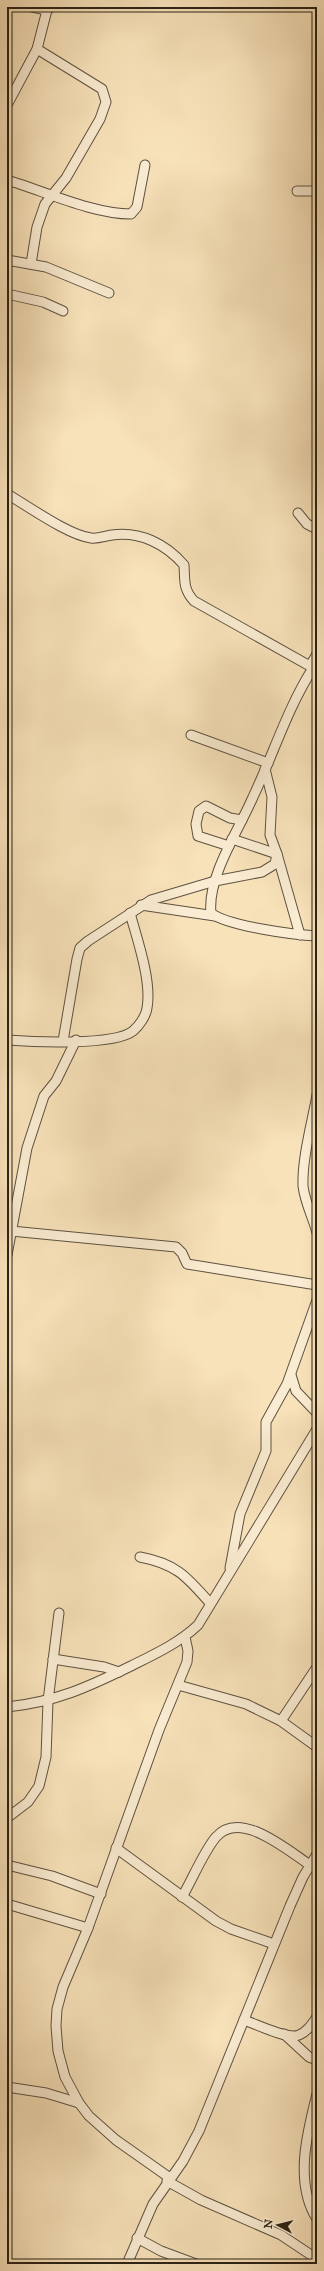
<svg xmlns="http://www.w3.org/2000/svg" width="324" height="2271" font-family="'IM FELL Great Primer',serif">
<rect width="100%" height="100%" fill="#f8e2ba"/>
<filter id="stains"><feTurbulence type="fractalNoise" baseFrequency=".005" numOctaves="4"/><feColorMatrix values="0 0 0 0 .2 0 0 0 0 .09 0 0 0 0 .02 0 0 0 .5 -.17"/></filter>
<radialGradient id="worn" r=".72"><stop offset=".6" stop-color="#630" stop-opacity="0"/><stop offset="1" stop-color="#630" stop-opacity=".3"/></radialGradient>
<g fill="none" stroke-linecap="round" stroke-linejoin="round">
<defs>
<g id="minor">
<path d="M32,7L47,10L51,7"/>
<path d="M7,105L37,49L47,10"/>
<path d="M7,180C44,191 93,214 131,214L137,207L145,165"/>
<path d="M297,191H317"/>
<path d="M7,260L46,267L109,293"/>
<path d="M31,264L37,227L45,204L66,178L100,119L106,102L102,89L37,49"/>
<path d="M7,294L43,302L63,311"/>
<path d="M7,494C28,506 68,535 91,538C98,539 105,536 112,535C140,531 166,544 184,565C185,581 183,589 194,601L317,670"/>
<path d="M298,513L307,524L317,529"/>
<path d="M310,666L317,654"/>
<path d="M313,668C287,709 274,753 253,797C239,830 207,877 211,913C227,926 295,935 317,936"/>
<path d="M191,735L268,763"/>
<path d="M232,839L277,854L300,935"/>
<path d="M229,846L198,836L196,824L199,811L206,806L230,818L242,820"/>
<path d="M141,905L215,916"/>
<path d="M7,1040C33,1042 114,1046 133,1031C139,1026 146,1016 147,1008C152,981 137,939 130,913"/>
<path d="M63,1041L77,959L80,948L88,941L151,900L215,881L262,872L275,864L277,854L270,835L272,797L265,769"/>
<path d="M317,1095C312,1123 302,1158 303,1186C305,1203 313,1217 317,1233"/>
<path d="M11,1231L176,1247L182,1253L187,1264L317,1285"/>
<path d="M7,1255L27,1148L44,1096L56,1081L76,1040"/>
<path d="M291,1375L296,1391L317,1413"/>
<path d="M140,1557C177,1564 187,1577 210,1603"/>
<path d="M230,1568L240,1514L266,1451V1422L287,1384L317,1300"/>
<path d="M53,1659L104,1667L119,1672"/>
<path d="M178,1685L246,1704L281,1721L317,1747"/>
<path d="M7,1707C56,1702 88,1687 131,1666C155,1654 179,1643 198,1625L317,1429"/>
<path d="M281,1721L317,1667"/>
<path d="M7,1818L28,1802L39,1786L46,1757L48,1701L59,1613"/>
<path d="M116,1848L216,1921L231,1929L274,1944"/>
<path d="M7,1865L52,1876L101,1894"/>
<path d="M182,1897C192,1880 204,1851 216,1837C240,1809 287,1850 310,1865"/>
<path d="M7,1904L88,1928"/>
<path d="M244,2020C256,2024 288,2040 299,2035C308,2031 312,2024 317,2017"/>
<path d="M284,2034L309,2057L317,2060"/>
<path d="M7,2087L46,2093L79,2103"/>
<path d="M317,2094C307,2133 294,2183 317,2219"/>
<path d="M170,2178L116,2140L89,2116L79,2103L65,2077L58,2051L56,2026L57,2009L63,1987L88,1928L159,1730L187,1662L188,1651L185,1637"/>
<path d="M167,2181L201,2200L281,2235L317,2259"/>
<path d="M137,2238L161,2251L196,2264"/>
<path d="M127,2264L153,2204L183,2161L199,2131L290,1906L303,1877L317,1854"/>
</g>
</defs>
<use href="#minor" stroke="#5e5240" stroke-width="11"/>
<use href="#minor" stroke="#faecd2" stroke-width="9"/>
</g>
<rect width="324" height="2271" fill="none" stroke="#f8e2ba" stroke-width="24"/>
<rect x="8" y="8" width="308" height="2255" fill="none" stroke="#2b2217" stroke-width="2"/>
<rect x="12" y="12" width="300" height="2247" fill="none" stroke="#2b2217"/>
<g transform="translate(278 2225) rotate(277)" stroke="#faecd2" stroke-width="3" paint-order="stroke">
<path d="M0-3L7 15L0 10L-7 15Z" fill="#2b2217"/>
<text y="-6" font-size="11" font-weight="bold" text-anchor="middle" fill="#2b2217">N</text>
</g>
<rect width="100%" height="100%" filter="url(#stains)"/>
<rect width="100%" height="100%" fill="url(#worn)"/>
</svg>
